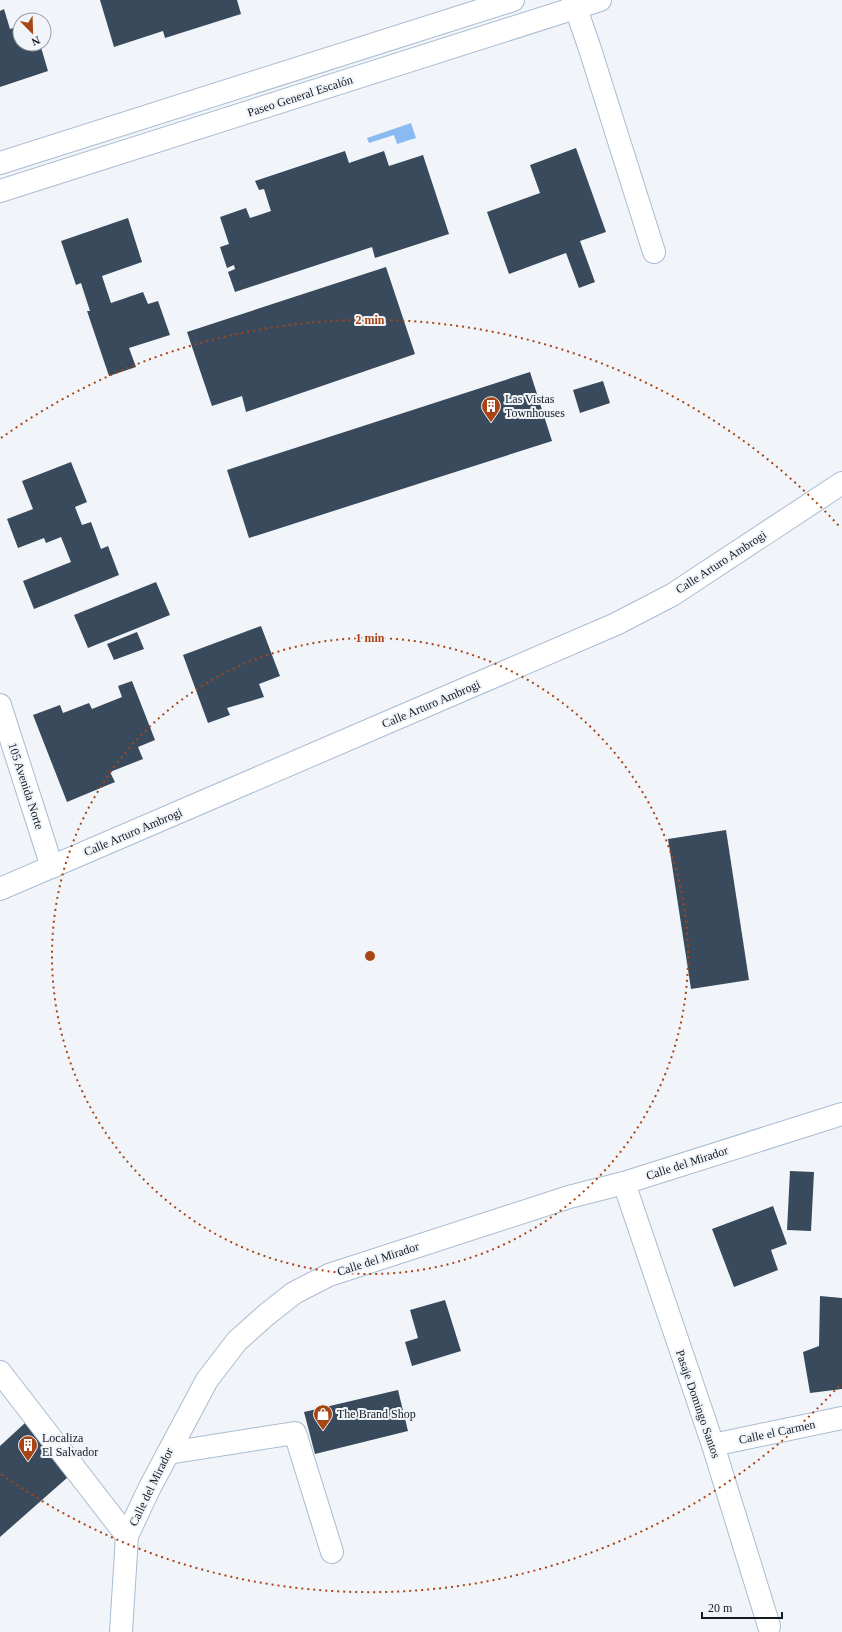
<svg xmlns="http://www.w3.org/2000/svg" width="842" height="1632" font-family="Georgia,serif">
<rect width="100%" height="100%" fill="#f1f5fa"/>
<path fill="#8abaf2" d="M411,123L416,138L397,144L394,135L369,143L367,138Z"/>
<g fill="#394a5d">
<path d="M100,0H237L241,14L165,38L163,31L114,47Z"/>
<path d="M4,9L10,29L20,26V44H40L48,71L0,87V11Z"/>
<path d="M576,148L606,232L580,241L595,282L579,288L566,253L509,274L487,212L540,193L530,165Z"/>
<path d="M345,151L349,163L384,151L389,166L423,155L449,234L375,258L372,247L235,292L228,272L235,269L234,265L227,268L220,247L229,244L220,217L246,208L250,218L271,211L264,189L259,190L255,181Z"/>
<path d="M128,218L142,262L102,276L111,303L143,292L148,304L158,301L170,335L129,348L136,367L109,376L87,311H90L81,283L76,285L61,241Z"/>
<path d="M386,267L415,354L246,412L242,396L212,406L187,332Z"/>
<path d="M530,372L552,441L249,538L227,470Z"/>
<path d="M603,381L610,403L580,413L573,390Z"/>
<path d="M71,462L87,502L75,507L82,525L91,522L101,549L108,546L119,575L34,609L23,581L71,562L61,537L46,543L44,538L18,548L7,519L33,509L22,481Z"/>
<path d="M156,582L170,615L88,648L74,615Z"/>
<path d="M261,626L280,676L259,684L264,697L227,708L230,715L208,723L183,655Z"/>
<path d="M137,632L144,649L114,660L107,644Z"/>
<path d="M132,681L155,740L138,747L143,759L110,772L115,782L67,802L33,715L60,705L63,713L89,703L92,709L122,697L118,686Z"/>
<path d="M726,830L749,980L691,989L668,839Z"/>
<path d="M790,1171L814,1172L811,1231L787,1230Z"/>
<path d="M773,1206L787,1244L771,1250L778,1270L734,1287L712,1229Z"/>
<path d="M820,1296L842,1298V1389L810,1393L803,1352L819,1346Z"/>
<path d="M445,1300L461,1351L412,1366L405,1342L418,1338L410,1310Z"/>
<path d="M398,1390L408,1431L315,1454L304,1412Z"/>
<path d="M25,1423L68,1477L0,1537V1446Z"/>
</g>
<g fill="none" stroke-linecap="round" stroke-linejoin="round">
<defs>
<g id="minor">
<path d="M573,0L589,46L654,252"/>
<path d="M0,163L513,0"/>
<path d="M0,191L600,0"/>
<path d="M0,705L52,867"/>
<path d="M0,889L616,624L672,595L842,483"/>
<path d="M624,1183L713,1445L769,1626"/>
<path d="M0,1372L127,1536"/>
<path d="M713,1445L842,1418"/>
<path d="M168,1453L295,1433L332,1552"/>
<path d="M121,1632L127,1536L149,1489L207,1380L237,1341L266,1315L294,1293L329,1275L569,1197L624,1183L842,1114"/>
</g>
</defs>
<use href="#minor" stroke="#a8bcd2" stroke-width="24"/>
<use href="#minor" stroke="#fff" stroke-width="22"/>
</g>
<g fill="none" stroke="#a94514" stroke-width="2" stroke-dasharray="2 4">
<circle cx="370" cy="956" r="318"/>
<path d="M839 1386A636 636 0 0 1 1 1474M1 438A636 636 0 0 1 839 526"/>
</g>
<defs>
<symbol id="building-pin" viewBox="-11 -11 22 30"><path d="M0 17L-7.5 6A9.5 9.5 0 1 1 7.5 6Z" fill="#a94514" stroke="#f1f5fa"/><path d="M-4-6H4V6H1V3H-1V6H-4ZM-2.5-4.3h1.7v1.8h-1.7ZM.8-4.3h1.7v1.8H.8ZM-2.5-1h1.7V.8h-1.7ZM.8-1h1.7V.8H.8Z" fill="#fff"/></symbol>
<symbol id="shop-pin" viewBox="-11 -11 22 30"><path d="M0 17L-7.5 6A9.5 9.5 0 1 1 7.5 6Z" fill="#a94514" stroke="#f1f5fa"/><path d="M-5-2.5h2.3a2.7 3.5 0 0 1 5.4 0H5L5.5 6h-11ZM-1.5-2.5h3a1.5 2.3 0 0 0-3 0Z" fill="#fff"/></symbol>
</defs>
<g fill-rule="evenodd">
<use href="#building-pin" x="480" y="395" width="22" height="30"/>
<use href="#shop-pin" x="312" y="1403" width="22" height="30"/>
<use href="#building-pin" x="17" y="1434" width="22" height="30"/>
</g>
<g text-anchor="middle" stroke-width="4" stroke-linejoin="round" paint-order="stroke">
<g font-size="12" fill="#121a22" stroke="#f1f5fa">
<text transform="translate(300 96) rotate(-18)" y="4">Paseo General Escalón</text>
<text transform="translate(721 562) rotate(-33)" y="4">Calle Arturo Ambrogi</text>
<text transform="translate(431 704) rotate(-23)" y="4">Calle Arturo Ambrogi</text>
<text transform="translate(26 786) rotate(72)" y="4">105 Avenida Norte</text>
<text transform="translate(133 832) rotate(-23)" y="4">Calle Arturo Ambrogi</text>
<text transform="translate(687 1163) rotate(-18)" y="4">Calle del Mirador</text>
<text transform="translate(378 1259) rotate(-18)" y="4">Calle del Mirador</text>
<text transform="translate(698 1404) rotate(71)" y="4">Pasaje Domingo Santos</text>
<text transform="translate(777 1432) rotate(-12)" y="4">Calle el Carmen</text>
<text transform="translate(151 1487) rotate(-64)" y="4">Calle del Mirador</text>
</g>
<g font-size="12" fill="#121a22" stroke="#f1f5fa" text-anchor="start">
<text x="505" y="403">Las Vistas<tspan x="505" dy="14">Townhouses</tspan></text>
<text x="337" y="1418">The Brand Shop</text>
<text x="42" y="1442">Localiza<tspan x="42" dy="14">El Salvador</tspan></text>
</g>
</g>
<circle cx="370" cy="956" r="6" fill="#a94514" stroke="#f1f5fa" stroke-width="2"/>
<g font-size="12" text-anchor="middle" font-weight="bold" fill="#a94514" stroke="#f1f5fa" stroke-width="4" stroke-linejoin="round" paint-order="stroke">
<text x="370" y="324">2 min</text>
<text x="370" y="642">1 min</text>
</g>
<g transform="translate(32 32) rotate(157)"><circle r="19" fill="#f1f5fa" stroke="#989da4"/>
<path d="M0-3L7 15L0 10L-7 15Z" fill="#a94514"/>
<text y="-6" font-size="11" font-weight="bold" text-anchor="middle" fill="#121a22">N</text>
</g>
<path d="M702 1612v6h80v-6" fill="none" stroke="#121a22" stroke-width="2"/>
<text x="708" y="1612" font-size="12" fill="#121a22" stroke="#f1f5fa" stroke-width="3" paint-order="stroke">20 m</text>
</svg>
